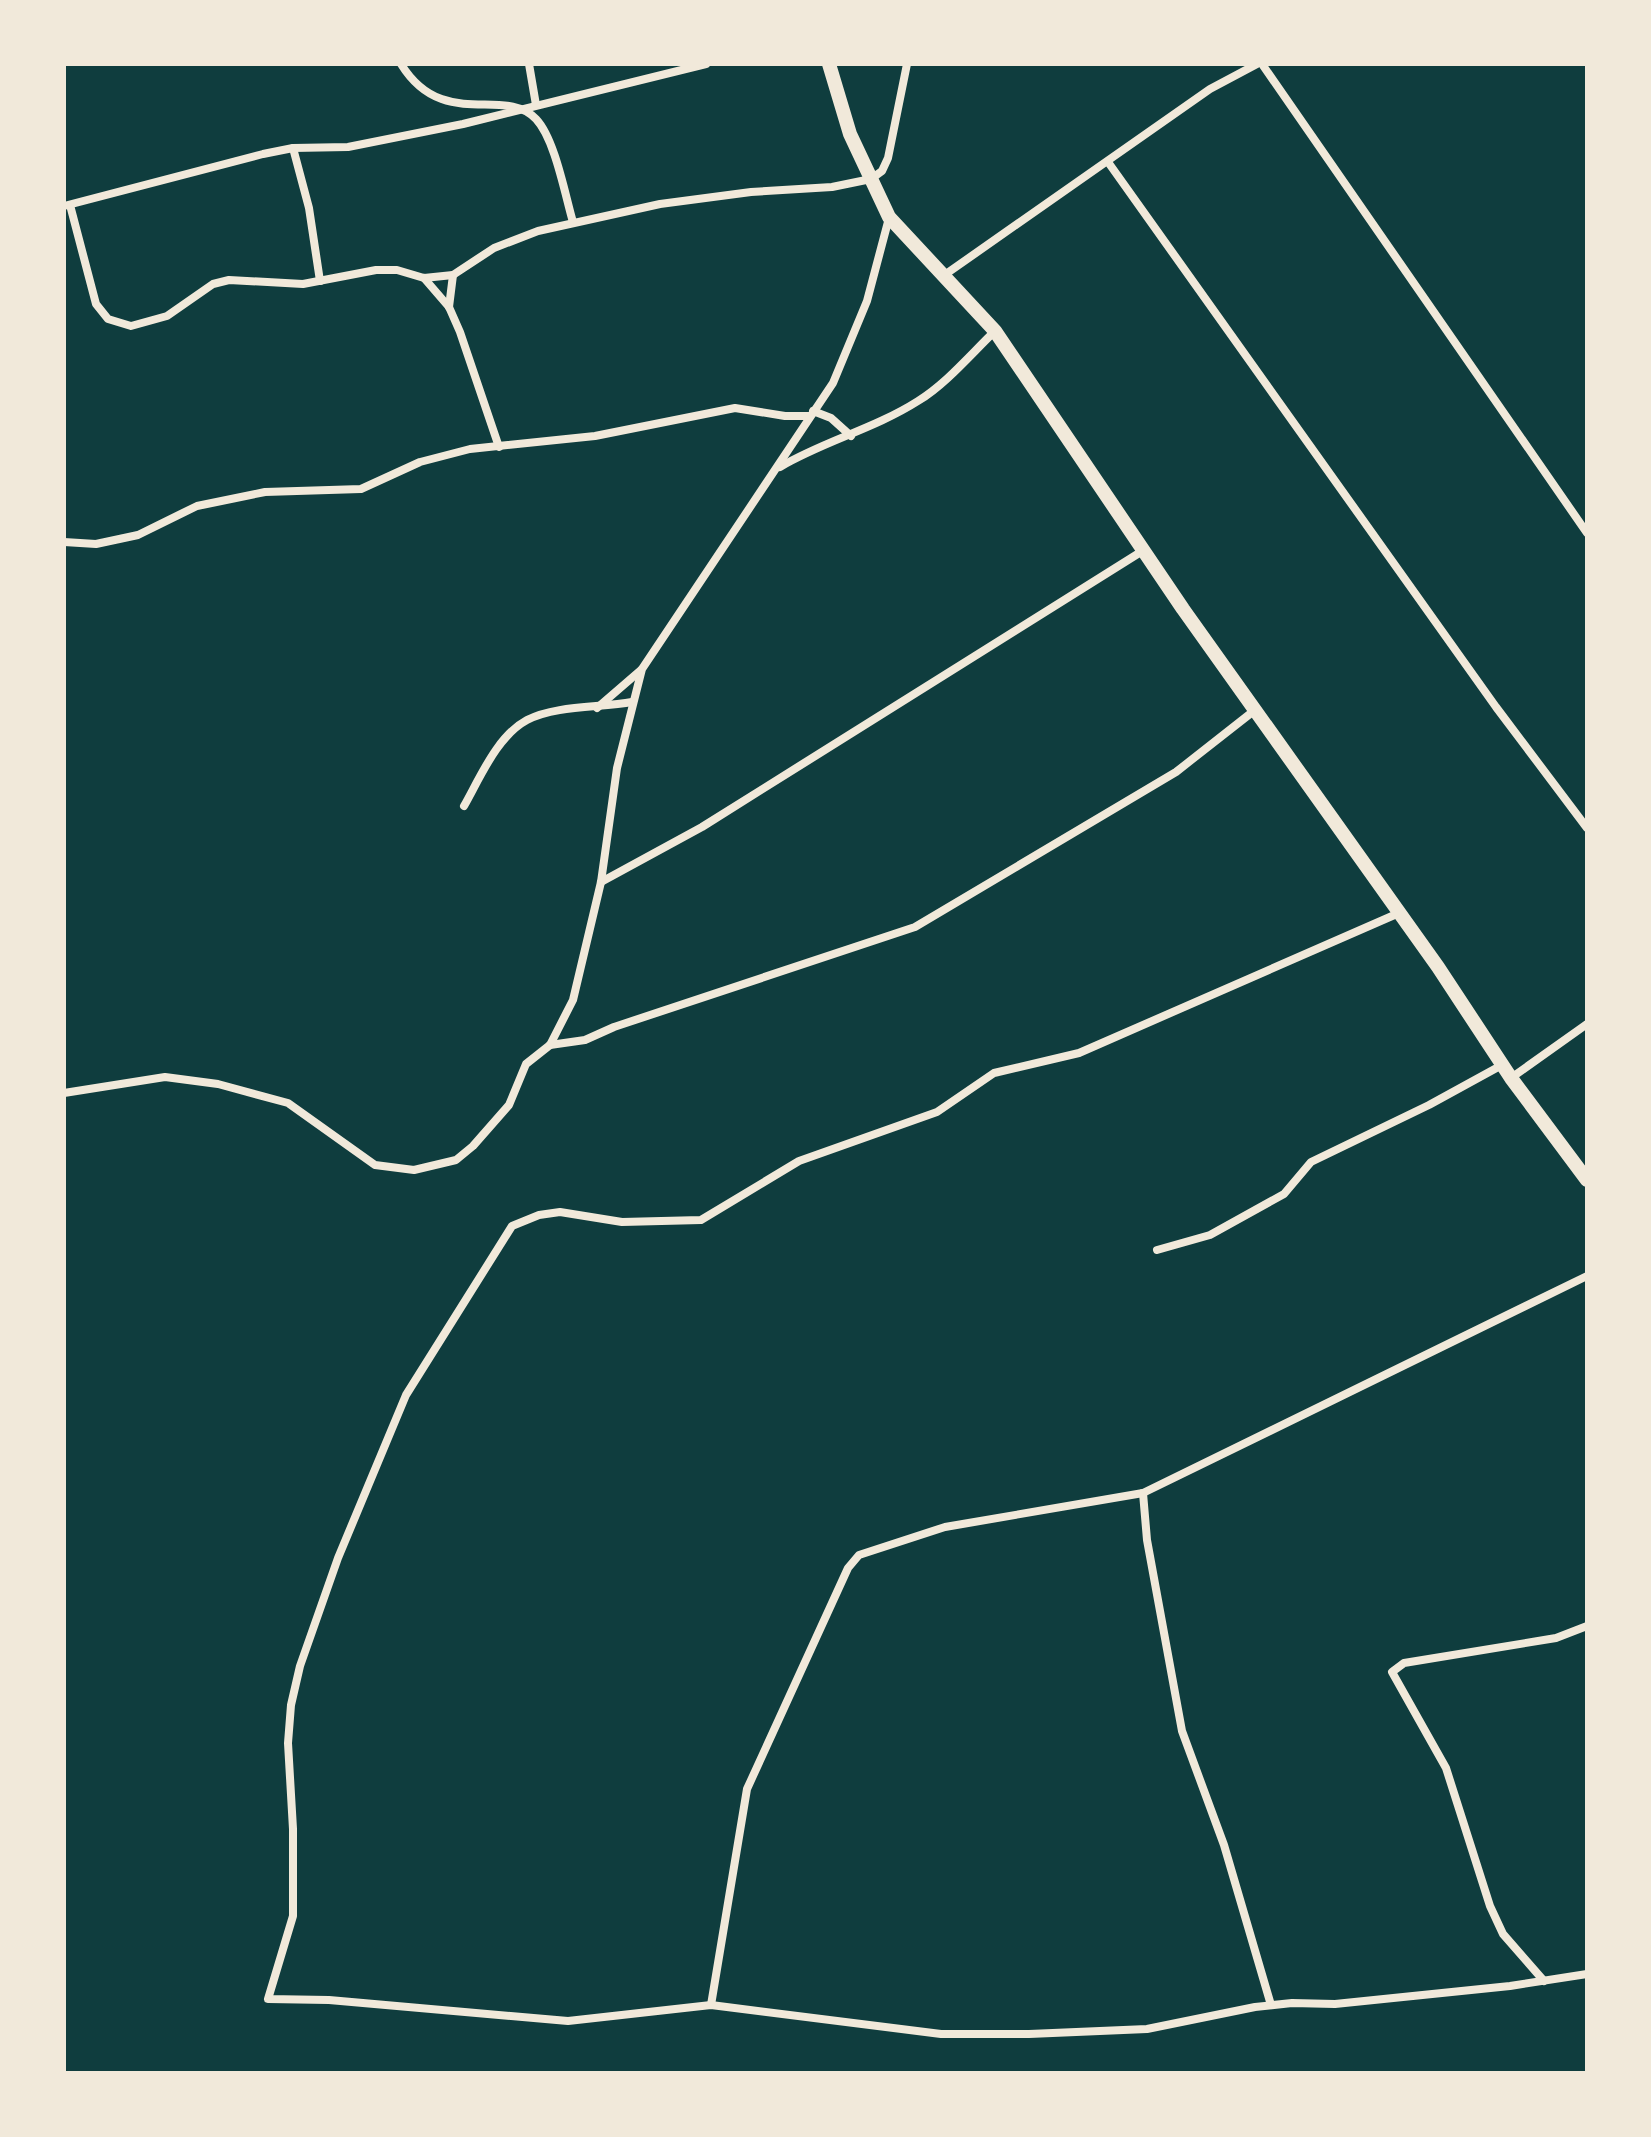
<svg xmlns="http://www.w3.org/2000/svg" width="1651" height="2137" font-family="Lato,sans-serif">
<rect width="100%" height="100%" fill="#0f3d3e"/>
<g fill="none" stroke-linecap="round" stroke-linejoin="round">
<g stroke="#f1e9da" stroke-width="8">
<path d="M401,64C443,132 504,85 536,119C555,139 565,195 573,222"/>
<path d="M529,64L536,105"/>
<path d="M1262,64L1587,533"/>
<path d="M293,148L309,208L320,281"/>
<path d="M1108,162L1496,707L1587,828"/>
<path d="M70,205L96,304L108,319L131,326L167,316L213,284L229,280L303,284L376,270H397L424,278L453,275L494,248L538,231L660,204L751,192L832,187L871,179L882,171L888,158L907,64"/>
<path d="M64,206L263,154L293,148L348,147L463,124L706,64"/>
<path d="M943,276L1210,89L1257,64"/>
<path d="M424,278L449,307L460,332L499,447"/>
<path d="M449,307L453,275"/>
<path d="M813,411L831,418L851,436"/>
<path d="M780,467C824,441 874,429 918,401C946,384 971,354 995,331"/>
<path d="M64,542L96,544L138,535L197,506L265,492L361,489L420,462L470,449L595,436L735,408L785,416H810"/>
<path d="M597,708L641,670"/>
<path d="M464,806C480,778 497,736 527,720C556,705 600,708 632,702"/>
<path d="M601,882L702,827L1144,550"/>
<path d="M1399,913L1079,1053L994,1073L937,1112L799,1161L701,1220L622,1222L560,1212L539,1215L512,1226L406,1395L338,1558L300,1666L291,1705L288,1743L293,1829V1916L268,1999L329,2000L568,2021L711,2005L941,2034H1029L1147,2029L1255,2007L1292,2003L1335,2004L1510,1986L1587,1974"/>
<path d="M550,1045L585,1040L614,1027L915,927L1176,772L1255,710"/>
<path d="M1511,1078L1587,1024"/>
<path d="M64,1093L165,1077L218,1084L288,1103L375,1165L414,1170L456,1160L473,1146L509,1105L526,1064L550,1045L573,1000L601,882L617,768L642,669L833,383L867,301L889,218"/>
<path d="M1157,1250L1210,1235L1284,1194L1311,1162L1429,1105L1502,1065"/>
<path d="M1143,1493L1147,1540L1182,1731L1224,1845L1271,2005"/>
<path d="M1544,1981L1503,1934L1490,1906L1446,1768L1392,1672L1404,1663L1556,1638L1587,1626"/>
<path d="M711,2005L747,1789L848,1568L859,1555L945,1527L1143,1493L1587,1276"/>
</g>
<path stroke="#f1e9da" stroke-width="14" d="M829,64L850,134L889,217L995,331L1183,609L1438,967L1511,1078L1587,1180"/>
</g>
<rect width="1651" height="2137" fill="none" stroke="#f1e9da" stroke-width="132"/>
</svg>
